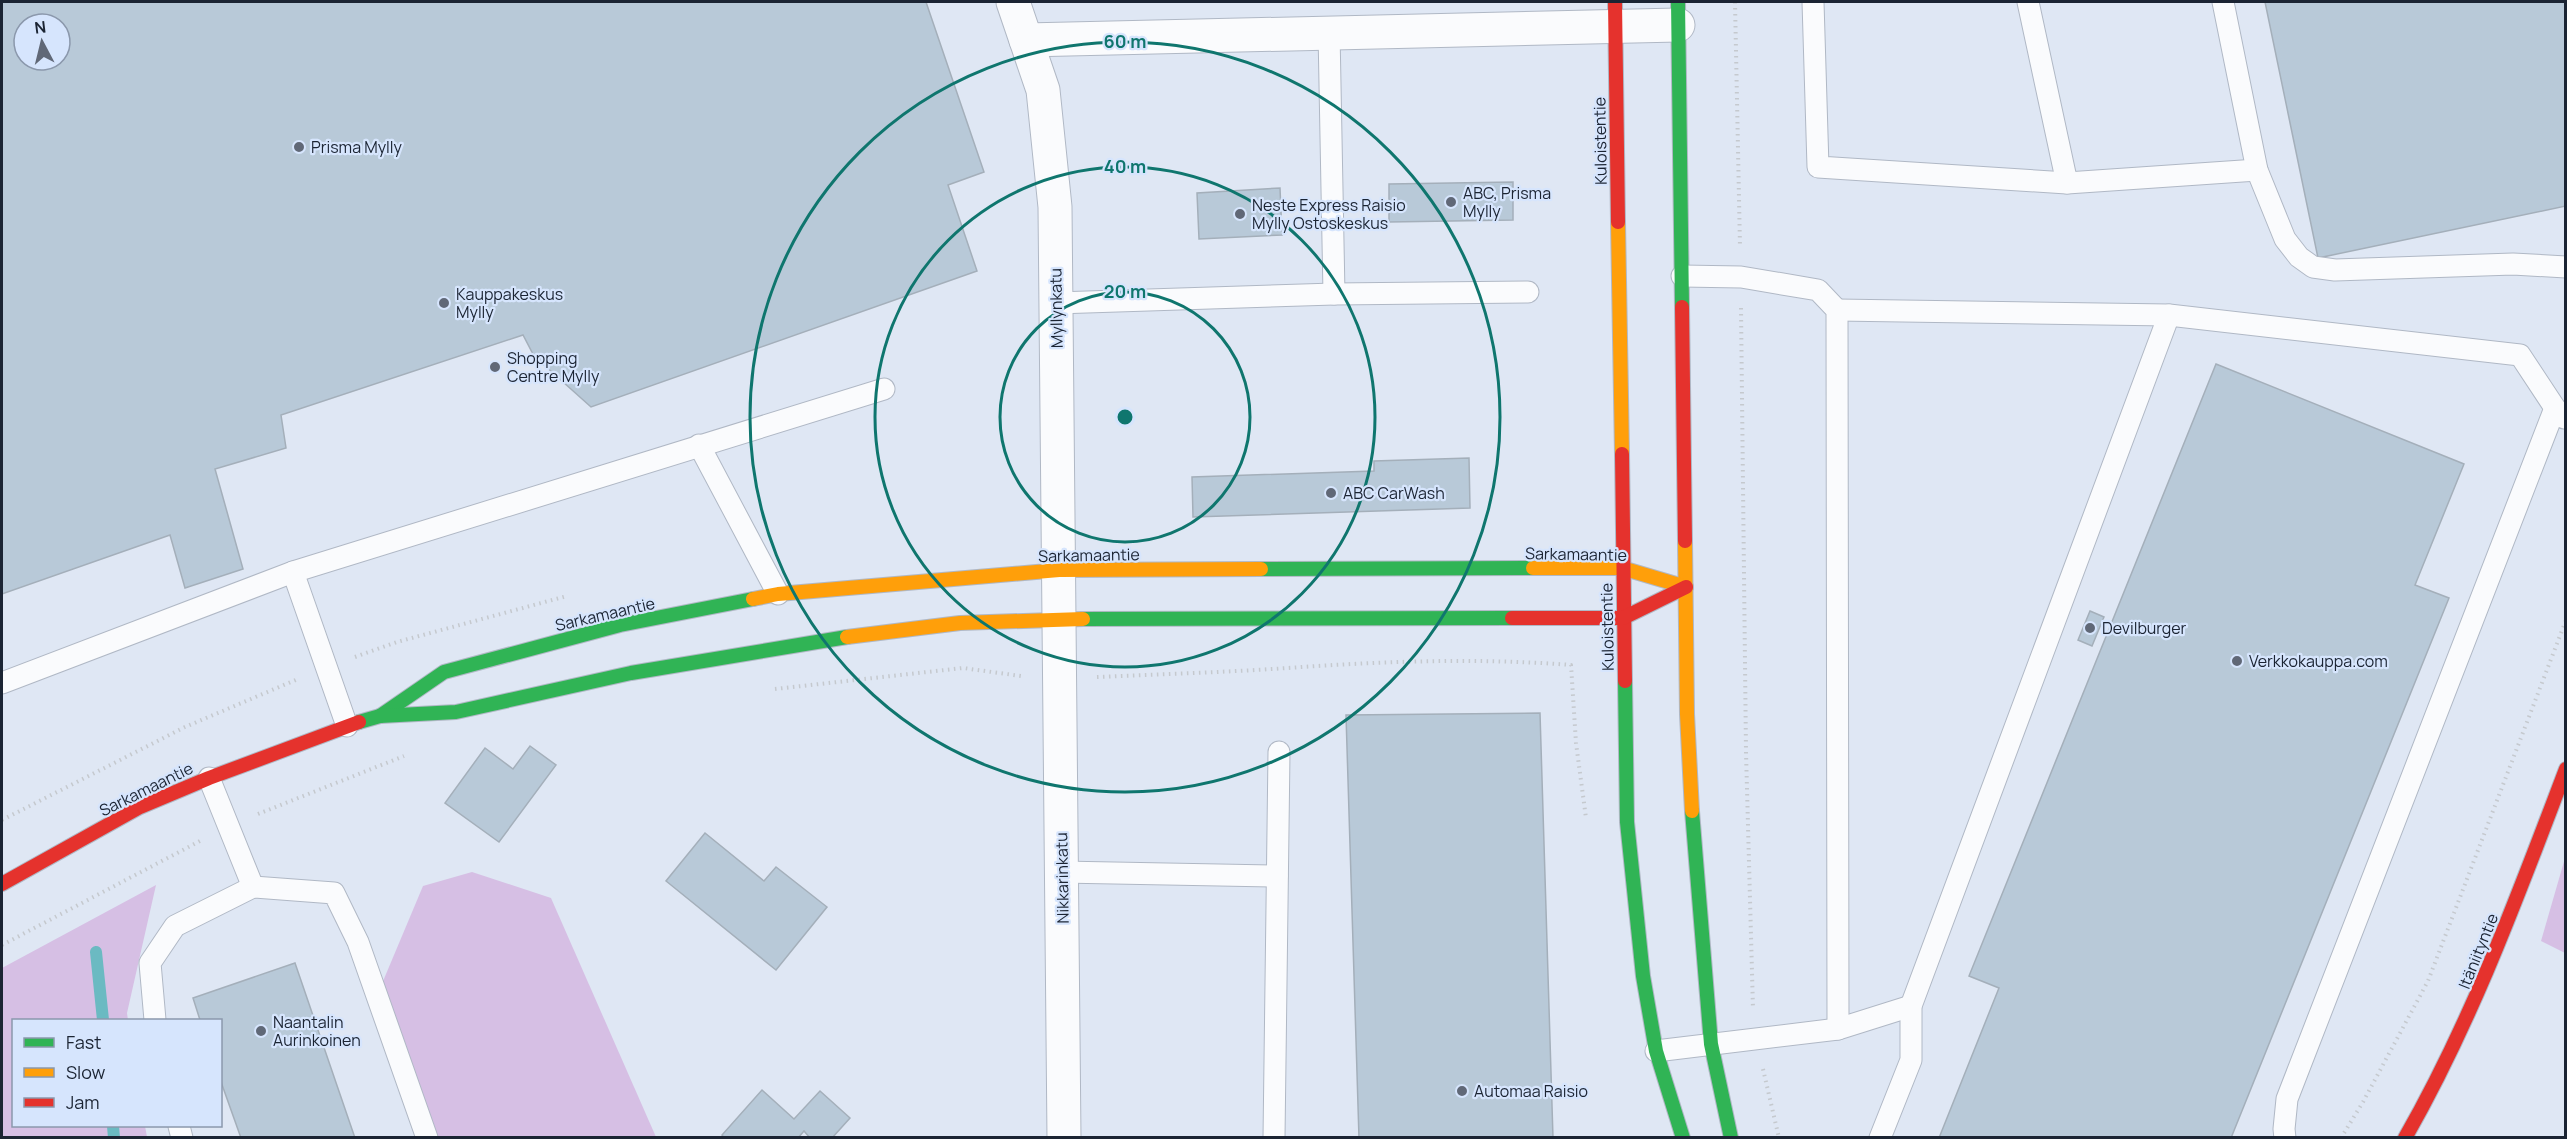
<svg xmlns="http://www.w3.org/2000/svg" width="2567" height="1139" font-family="Manrope,sans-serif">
<rect width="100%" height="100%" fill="#dfe7f4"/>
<g fill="#d6bfe4">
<path d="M2565,858L2566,953H2565L2541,941Z"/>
<path d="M472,872L551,898L656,1137H435L373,1005L423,886Z"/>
<path d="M156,885L127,1013L128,1020H14V1126H145L147,1137H2V968Z"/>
</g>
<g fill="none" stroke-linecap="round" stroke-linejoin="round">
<g stroke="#6bbac2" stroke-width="12">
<path d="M96,952L103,1020"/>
<path d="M113,1126L114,1138"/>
</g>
</g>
<g fill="#b8c9d8" stroke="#a4afba" stroke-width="1.5" fill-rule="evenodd">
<path d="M2,2H926L984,172L948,185L977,271L591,407L534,356L523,335L281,415L286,448L215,469L243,569L185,588L170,535L2,594ZM24,24H60V60H24Z"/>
<path d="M2265,2H2566V206L2318,258Z"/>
<path d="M1513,182V220L1389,222V184Z"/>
<path d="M1280,188L1282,235L1199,239L1197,193Z"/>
<path d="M2216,364L2464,464L2415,585L2449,598L2231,1138H1939L1999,988L1969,976Z"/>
<path d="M1469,458L1470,508L1193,517L1192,477L1374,471V461Z"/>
<path d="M2090,611L2104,617L2092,646L2078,640Z"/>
<path d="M1540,713L1553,1138H1359L1346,715Z"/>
<path d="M530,746L556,765L499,842L445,803L485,748L513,769Z"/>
<path d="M705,833L764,881L776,867L827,907L776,970L666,881Z"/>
<path d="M295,963L355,1138H241L220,1079V1020H200L193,998Z"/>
<path d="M762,1090L794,1119L820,1091L850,1118L832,1138H810L804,1131L798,1138H724L722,1135Z"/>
</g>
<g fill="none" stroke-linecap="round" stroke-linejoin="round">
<defs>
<g id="lane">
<path d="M1813,2L1818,167L2067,183"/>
<path d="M2028,2L2067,183L2257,170"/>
<path d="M2223,2L2257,170L2285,239L2299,257L2313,267L2335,270L2513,264L2566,267"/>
<path d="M1329,32L1334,294"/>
<path d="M1682,276L1741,277L1818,290L1837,310L1838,1029"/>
<path d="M1056,303L1334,294L1528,292"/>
<path d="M1837,310L2169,315L2520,355L2555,408L2564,418"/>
<path d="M699,445L778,594"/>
<path d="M293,572L347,726"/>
<path d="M2,683L293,572L884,389"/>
<path d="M209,778L253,887"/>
<path d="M1061,872L1277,876"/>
<path d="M155,1020L150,963L175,926L253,887L334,893L358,942L427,1138"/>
<path d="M1656,1051L1838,1029L1911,1006"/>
<path d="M179,1126L182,1138"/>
<path d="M1274,1138L1279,752"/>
<path d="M1880,1138L1911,1060V1006L2169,315"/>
<path d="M2285,1138L2284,1129L2287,1099L2555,408"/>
</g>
<g id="street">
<path d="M1013,2L1043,90L1055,207L1064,1138"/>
<path d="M1026,40L1678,25"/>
</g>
<g id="fast">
<path d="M1678,2L1682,307"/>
<path d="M1261,569L1533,568"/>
<path d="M1083,619L1512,618"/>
<path d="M1625,681L1627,822L1643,976L1656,1051L1683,1138"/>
<path d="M380,716L444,672L620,625L753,599"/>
<path d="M359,722L380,716L456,712L631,673L847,637"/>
<path d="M1692,811L1711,1044L1731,1138"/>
</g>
<g id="slow">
<path d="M1618,222L1622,454"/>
<path d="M1685,541L1687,714L1692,811"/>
<path d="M1533,568H1622L1686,587"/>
<path d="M753,599L778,594L1059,570L1261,569"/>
<path d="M847,637L960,623L1083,619"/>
</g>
<g id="jam">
<path d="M1615,2L1618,222"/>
<path d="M1682,307L1685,541"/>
<path d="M1622,454L1625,681"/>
<path d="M1512,618H1623L1686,587"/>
<path d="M2,884L140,807L209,778L359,722"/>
<path d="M2405,1138C2472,1021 2518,895 2566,769"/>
</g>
</defs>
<use href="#lane" stroke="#b0b8c5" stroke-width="23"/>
<use href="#street" stroke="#b0b8c5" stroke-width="35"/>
<use href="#fast" stroke="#b0b8c5" stroke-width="16"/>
<use href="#slow" stroke="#b0b8c5" stroke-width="16"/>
<use href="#jam" stroke="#b0b8c5" stroke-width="16"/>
<g stroke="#c5c9ce" stroke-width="4" stroke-dasharray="1.5 4.5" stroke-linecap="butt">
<path d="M1735,2L1740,247"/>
<path d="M1741,308L1746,752L1753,1009"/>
<path d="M355,657L397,642L567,596"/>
<path d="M1097,677C1165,674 1234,672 1302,667C1392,661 1482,658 1571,665L1576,743L1586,818"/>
<path d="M775,689L963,668L1021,676"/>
<path d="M258,814L404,756"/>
<path d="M2,820L185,727L298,679"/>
<path d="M2,945L200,841"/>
<path d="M1763,1069L1779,1138"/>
<path d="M2341,1138L2363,1102L2428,981L2566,620"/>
</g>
<use href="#lane" stroke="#fafbfd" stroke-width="21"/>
<use href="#street" stroke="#fafbfd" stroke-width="33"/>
<use href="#fast" stroke="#30b455" stroke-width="14"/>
<use href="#slow" stroke="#ff9f0a" stroke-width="14"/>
<use href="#jam" stroke="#e5322d" stroke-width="14"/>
</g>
<g fill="none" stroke="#0f766e" stroke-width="3">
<circle cx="1125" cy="417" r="125"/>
<circle cx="1125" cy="417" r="250"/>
<circle cx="1125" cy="417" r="375"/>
</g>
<g fill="#606877" stroke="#d6e5fd" stroke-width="2">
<circle cx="299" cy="147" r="6"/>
<circle cx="1451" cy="202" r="6"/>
<circle cx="1240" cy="214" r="6"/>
<circle cx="444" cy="303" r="6"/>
<circle cx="495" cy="367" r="6"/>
<circle cx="1331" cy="493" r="6"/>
<circle cx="2090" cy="628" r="6"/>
<circle cx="2237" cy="661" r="6"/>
<circle cx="261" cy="1031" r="6"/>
<circle cx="1462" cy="1091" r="6"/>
</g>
<g text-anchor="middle" stroke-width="4.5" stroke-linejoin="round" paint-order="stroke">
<g font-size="16" fill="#1b2433" stroke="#d6e5fd">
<text transform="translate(1600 141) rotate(-91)" y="6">Kuloistentie</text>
<text transform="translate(1056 308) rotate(-91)" y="6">Myllynkatu</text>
<text transform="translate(1576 554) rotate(1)" y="6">Sarkamaantie</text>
<text transform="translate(1089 555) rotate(-1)" y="6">Sarkamaantie</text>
<text transform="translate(605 614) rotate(-13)" y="6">Sarkamaantie</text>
<text transform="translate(1607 627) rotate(-91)" y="6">Kuloistentie</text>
<text transform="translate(146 789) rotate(-26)" y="6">Sarkamaantie</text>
<text transform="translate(1062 878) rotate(-91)" y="6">Nikkarinkatu</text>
<text transform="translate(2478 951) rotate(-68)" y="6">Itäniityntie</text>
</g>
<g font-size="16" fill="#1b2433" stroke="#d6e5fd" text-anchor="start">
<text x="311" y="153">Prisma Mylly</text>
<text x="1463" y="199">ABC, Prisma<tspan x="1463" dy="18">Mylly</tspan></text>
<text x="1252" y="211">Neste Express Raisio<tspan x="1252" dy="18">Mylly Ostoskeskus</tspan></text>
<text x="456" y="300">Kauppakeskus<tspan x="456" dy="18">Mylly</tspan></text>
<text x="507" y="364">Shopping<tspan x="507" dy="18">Centre Mylly</tspan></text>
<text x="1343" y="499">ABC CarWash</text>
<text x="2102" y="634">Devilburger</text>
<text x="2249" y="667">Verkkokauppa.com</text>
<text x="273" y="1028">Naantalin<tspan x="273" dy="18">Aurinkoinen</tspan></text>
<text x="1474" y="1097">Automaa Raisio</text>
</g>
</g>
<circle cx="1125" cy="417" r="9" fill="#0f766e" stroke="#d6e5fd" stroke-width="3"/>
<g font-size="18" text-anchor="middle" font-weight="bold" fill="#0f766e" stroke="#d6e5fd" stroke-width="4.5" stroke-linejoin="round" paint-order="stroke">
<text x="1125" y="48">60 m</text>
<text x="1125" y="173">40 m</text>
<text x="1125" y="298">20 m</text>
</g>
<rect width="2567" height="1139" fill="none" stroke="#1b2433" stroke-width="6"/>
<rect x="12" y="1019" width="210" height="108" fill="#d6e5fd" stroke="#8b98ac" stroke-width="1.5"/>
<rect x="24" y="1038" width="30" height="9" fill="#30b455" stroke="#8b98ac" stroke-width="1.5"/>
<text x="66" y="1049" font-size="18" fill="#1b2433">Fast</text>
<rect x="24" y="1068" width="30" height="9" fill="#ff9f0a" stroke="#8b98ac" stroke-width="1.5"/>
<text x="66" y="1079" font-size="18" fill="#1b2433">Slow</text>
<rect x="24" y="1098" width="30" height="9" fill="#e5322d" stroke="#8b98ac" stroke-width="1.5"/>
<text x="66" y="1109" font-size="18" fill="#1b2433">Jam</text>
<g transform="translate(42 42) rotate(353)"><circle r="28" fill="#d6e5fd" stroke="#8b98ac" stroke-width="1.5"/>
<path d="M0-4.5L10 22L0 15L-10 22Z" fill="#606877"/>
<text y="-9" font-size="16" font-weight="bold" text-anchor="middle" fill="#1b2433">N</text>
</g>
</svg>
